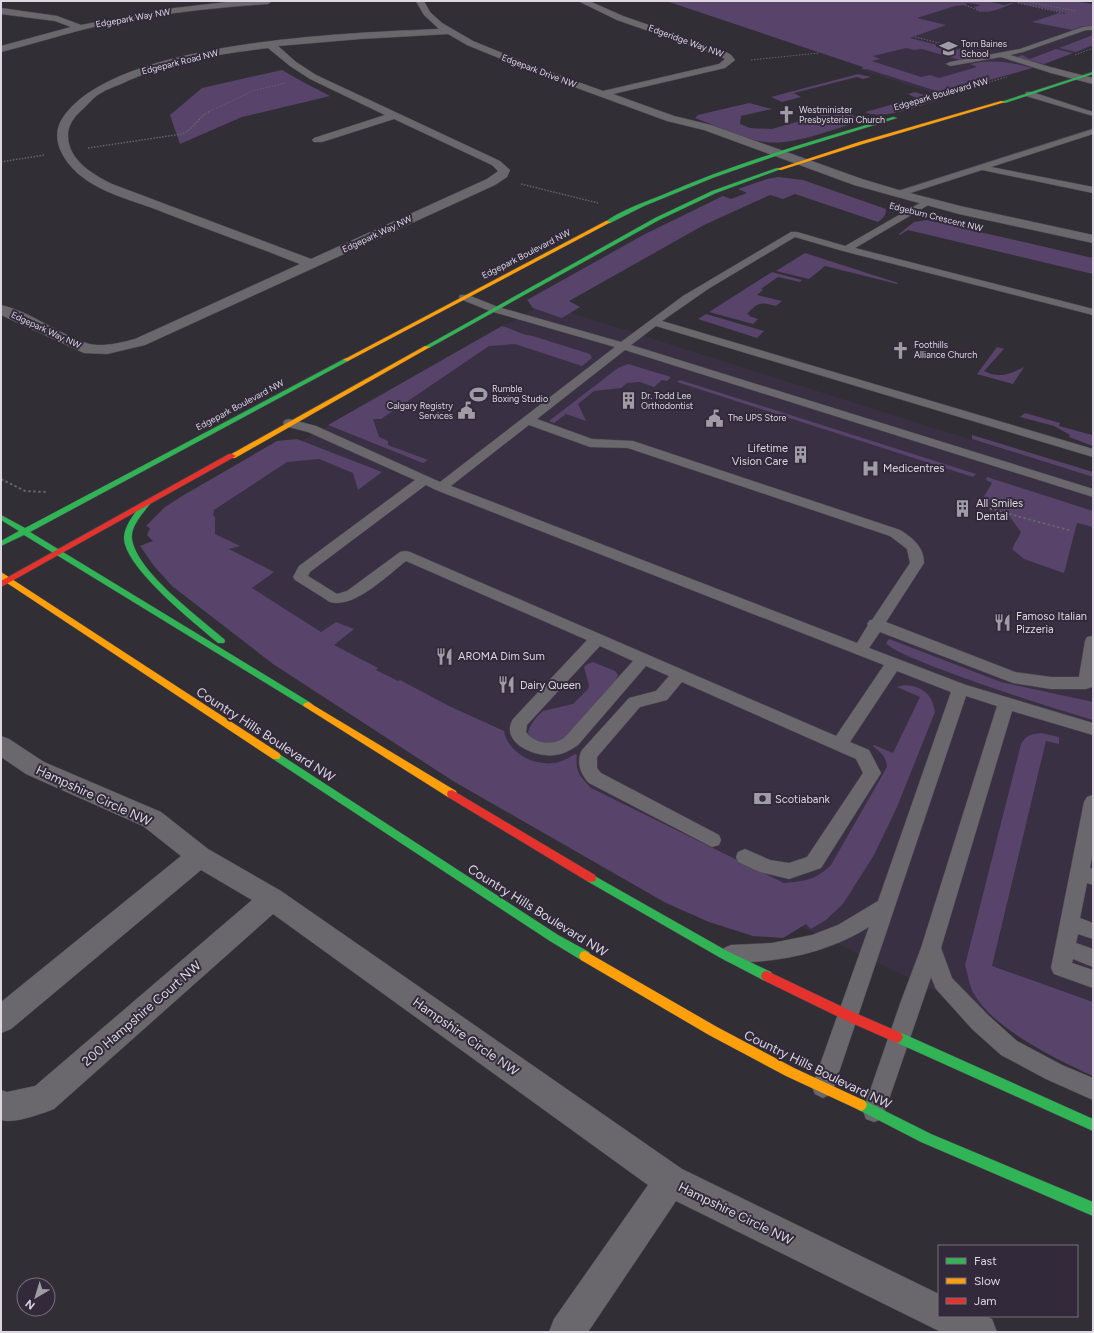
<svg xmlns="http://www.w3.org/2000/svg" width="1094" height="1333" font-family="Figtree,sans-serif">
<rect width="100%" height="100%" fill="#322e36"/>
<g fill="#3a3043">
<path d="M666,1H1070L1093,5V46L1044,65L941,96L862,70L863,67Z"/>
<path d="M543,304L943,431L1093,477V1002L992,967L1046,740L1058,744V737L1023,739L1021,744L965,965L974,994L997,1020L784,918L583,816L158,525L293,446Z"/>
</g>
<g fill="#58436b">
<path d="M666,1H987L1004,5L1011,3H1014C1003,7 984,18 974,7L981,5L967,3L965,4L967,5L955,6L917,18L946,25L910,38L956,50C964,47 973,52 980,56L960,60L922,49L914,50L906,48L873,56L880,59L872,61L921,77L930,75L939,78L977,67L970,64C992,59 1010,62 1032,68L943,93L867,69H862L863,67Z"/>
<path d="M1010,1H1072L1093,4V26H1083L1072,30L1032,22L1059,13L1064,14L1066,13Z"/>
<path d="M1093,35V45L1076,52L1059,48Z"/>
<path d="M1056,49L1073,53L1044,64L1017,57L1022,55L1030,59Z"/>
<path d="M282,70L303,82L330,96L242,117L180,144L170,115L202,88Z"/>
<path d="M858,74L871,77L863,79L857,77L794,93L801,97L782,102L771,97Z"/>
<path d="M915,92L939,100C919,105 883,121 865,112L916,98L908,94Z"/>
<path d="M749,103L772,109L741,116L740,124L750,128L772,129L838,110L854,116L861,121C833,129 793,146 765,142C742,139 717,126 695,118L698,115Z"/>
<path d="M778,177L803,180L886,209C886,216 883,218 878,222L795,194L783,199L770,195L704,225L569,301L580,307L562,318L533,308L527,300L645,234L723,196L731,199L747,193L738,189L767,179Z"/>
<path d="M927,220L1093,258V274L908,230L900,235L899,234L914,222Z"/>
<path d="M805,253L898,283L897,284L825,266L809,279L776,271Z"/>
<path d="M772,272L802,280L800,282L778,277L761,289L763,290L757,295L782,301L776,306C760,302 759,302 747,314L750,315L749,316L758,319L753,324L709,312Z"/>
<path d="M706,314L764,331L757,338L698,319Z"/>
<path d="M502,326C513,329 522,335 533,336L590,354L592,358L582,366L515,344L489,346L405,403L407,404L398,411L394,410L381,419H373L379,437L388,441V445L428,460L423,463L328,425Z"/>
<path d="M997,347L1004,349L984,371C999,379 1011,374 1024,367L1013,384L977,374Z"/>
<path d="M628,364L671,377L667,381L662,380L654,387L640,382L627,383L621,388L594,391L578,404L586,421L566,414L554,423L549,421L618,368Z"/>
<path d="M680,380L976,474L973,477L677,382Z"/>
<path d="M1025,413L1060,423L1059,426L1092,435L1093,434V446L1069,437L1070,435L1054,426L1020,417Z"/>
<path d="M972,435L1093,472V477L972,439Z"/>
<path d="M297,439L382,472L358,490L353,473L319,459L287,462L214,510L213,515L215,517V534L240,546L229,549L274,572L252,588L321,632L336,622L354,629L334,645L378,668L376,670L398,681L400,680L449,706L504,731C508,753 534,766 555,763C562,762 570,757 575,754L577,755C575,772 580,776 591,788L784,883C805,881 816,880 831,865L887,767C887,757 880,752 873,746L874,745L893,753L920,697L897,687C909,682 925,688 931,699C933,703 934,708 935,712L897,807L874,855L843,904L826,920L811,929L806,924L783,938L753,936L709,922L666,903L453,781L273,664L172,586L154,566L140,546L153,541L147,535L150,528L146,526L165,507L182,496L277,441Z"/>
<path d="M987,477L1093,511V527L1077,523L1064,573L1024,559L1012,549L1021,532L1006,512L980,503L992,483L986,480Z"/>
<path d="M889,639L1001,682L1093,702V720C1064,712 897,659 886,643Z"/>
<path d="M593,662L615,671L618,675L616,680L561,742L547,745L532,739L528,733C530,724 536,717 543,711L573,704L588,689L589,685L584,667L588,664Z"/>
<path d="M1041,733L1059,737V744L1046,741L992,966L1093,1002V1076C1056,1059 995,1030 974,994C969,986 968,974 965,965L1021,744C1025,735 1033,734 1041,733Z"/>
</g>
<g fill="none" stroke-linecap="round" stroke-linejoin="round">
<defs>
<g id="lane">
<path d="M1093,26V30H1086L1023,52L1010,55L1057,69V73H1051L1001,57L950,66L946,64L950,62L1020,49L1083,27Z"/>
<path d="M1026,92H1032L1093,112V116L1026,96Z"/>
<path d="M1093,129V134L991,167L1093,187V193L982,170L901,196L898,197L894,194L895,192Z"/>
<path d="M927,199L932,202L930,204L855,248L1093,309V315L843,251L795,237L708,289L662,321L1093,449V457L656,326L631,345L1093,489V497L625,350L537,419L592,439L633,441L900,530C913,538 924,547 924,563L886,622L1015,672L1051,677H1079L1085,641L1087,637L1093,636V685L1092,687L1086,689H1051L1013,683L880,632L869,648L966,685L1093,723V735L1012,711L941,948L952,978L988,1015L1017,1041L1062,1065L1093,1078V1100L1046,1079L1001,1055L972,1029L936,989L931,977L885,1111L882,1119L874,1122L866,1119L863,1111L901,1001L921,948L997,706L966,696L834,1087L831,1094L823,1098L815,1094L812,1087L869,927C827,953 781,962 731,963L724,960L721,954L724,948L731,945L772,943L812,935L838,925L878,901L951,692L897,671L850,742L869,750L881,773L821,868L789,879L760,872L738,862L736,857L738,852L745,849L770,860L789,863L807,857L863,773L856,759L682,682L667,700L640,707L597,757V768L601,773L719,835L721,840L719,845L712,847L589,783C580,774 576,761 582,750L629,698L656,691L669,676L646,666L578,745C571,750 564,754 555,755C536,758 499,743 513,719L587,640L406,561C388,575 354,609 330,602L295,580L293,577L299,566L415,480L308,432L285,426L283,423L285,420L289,419L316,426L440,482L615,347L490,311L460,299L459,297L460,295H468L498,307L621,342L683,296L791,232H797L845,246ZM529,425L590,447L628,448L890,536L907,549L910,563L872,620H870L867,624L868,625L857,643L451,486ZM426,485L436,490L884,665L836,736L410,552L405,551L400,552L347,591L337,594L308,576L310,572ZM600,646L633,661L564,738C552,746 535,744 526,732L527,725Z"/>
<path d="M1093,795V851L1090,868L1093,869V885L1087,883L1080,918L1093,923V939L1078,934L1076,943L1093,949V967L1073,959L1072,963L1093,970V988L1054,974L1051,968L1084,802L1087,797Z"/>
</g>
<g id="street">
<path d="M236,1H272L268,4C211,8 154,14 98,26C66,33 34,44 1,52V46L71,27L55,21L1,14V8L57,16L81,25L166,9Z"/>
<path d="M416,1H424L430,12L442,23L473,41L534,66L603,91L719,64L725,59L720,56L617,20L578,1H589L623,16L726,52L731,55L735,60L725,68L613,94L674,116L711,125L862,179L902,191L960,206L1093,235V243L959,214L854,185L704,130L667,121L528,70L467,45L448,34L360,39L278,46L296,62L316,75L500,161L510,170L507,177L495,185L145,345L107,354L84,353L1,315V305C31,312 57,333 86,343C100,348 120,343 135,339L300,264C252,245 203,228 155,209C131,200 102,193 81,176C65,163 49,140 62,119C112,40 351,33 439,29L424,15ZM268,48L290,66L310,79L385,115L314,138L312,140L314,142H322L394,119L492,165L498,171L497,172L487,179L311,259L112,184C94,175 69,161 68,137C67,124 76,115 85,107C90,102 95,96 101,93C107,89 114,87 121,84C167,62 218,54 268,48Z"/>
<path d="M1054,68L1093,78V84L1051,73L1049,71Z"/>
<path d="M1,736L9,739L44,762L161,812L208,849L281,891L682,1169L939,1294V1316H985L992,1319L997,1332H941L676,1201L588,1332H549L554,1319L648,1185L273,914L54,1109C41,1114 14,1124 1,1120V1090L7,1092L35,1086L252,900L201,870L11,1029L1,1033V1002L181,856L143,826L26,774L1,757Z"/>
</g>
<g id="fast">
<path d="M1093,72V74L1005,103L1001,102Z"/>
<path d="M893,117L897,118L787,152L715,177L644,206L610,223L605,222C618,212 644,202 660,196C735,163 815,140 893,117Z"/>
<path d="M777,168L781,169L716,193L659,220L429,348L424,347L655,218L712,191Z"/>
<path d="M346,358L349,360L348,361L30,532L311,703L313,705L311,707H305L24,535L1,546V541L19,531L1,520V515L25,528Z"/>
<path d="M143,502H149L150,504C143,513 130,527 132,539C136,571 200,618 224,639L225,641L224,643H218C196,624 123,567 124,537C125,524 136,512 143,502Z"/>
<path d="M276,752L558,935L589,952L591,956L589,960L585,961L581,960L550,941L273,759L271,756L273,753Z"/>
<path d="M591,874L727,951L771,972L773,976L771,980L767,981L763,980L719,957L587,881L586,878L587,875Z"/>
<path d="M897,1031L1093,1119V1131L893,1041L891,1037L893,1033Z"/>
<path d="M861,1099L931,1134L1093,1202V1216L921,1142L857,1109L855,1105L857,1101Z"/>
</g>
<g id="slow">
<path d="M1001,101L1005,102L863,144L781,170L777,169L859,142Z"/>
<path d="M606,221L611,222L348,361L343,360Z"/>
<path d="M425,346L430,347L235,458H232L228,456Z"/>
<path d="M1,572L279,753L281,756L279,759H273L1,579Z"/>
<path d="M308,702L456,791L457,794L456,797L452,798L448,797L305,707L303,705L305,703Z"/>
<path d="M585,951L717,1027L794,1068L865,1101L867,1105L865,1109L861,1111L857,1109L786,1076L709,1035L581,960L579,956L581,952Z"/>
</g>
<g id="jam">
<path d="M229,454H232L236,456L1,587V581Z"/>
<path d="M452,790L595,875L596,878L595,881L591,882L587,881L448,797L447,794L448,791Z"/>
<path d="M767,971L853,1012L901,1033L903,1037L901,1041L897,1043L845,1020L763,980L761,976L763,972Z"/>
</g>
</defs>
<use href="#lane" stroke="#4d4a51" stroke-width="1"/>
<use href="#street" stroke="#4d4a51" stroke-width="1"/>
<use href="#fast" stroke="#4d4a51" stroke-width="1"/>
<use href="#slow" stroke="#4d4a51" stroke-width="1"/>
<use href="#jam" stroke="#4d4a51" stroke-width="1"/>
<g stroke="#666369" stroke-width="1" stroke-dasharray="1.5 1.5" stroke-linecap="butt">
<path d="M1024,1L1076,11"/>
<path d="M1018,3L1063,13V15"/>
<path d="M965,5L982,12"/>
<path d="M915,37L947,45"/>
<path d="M1075,55L1093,48"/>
<path d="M751,60L819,53"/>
<path d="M908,105L1007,77"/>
<path d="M208,112L253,91L285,83"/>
</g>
<g stroke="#666369" stroke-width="1.5" stroke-dasharray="1.5 1.5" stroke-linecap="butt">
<path d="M88,148L182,134C194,129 198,117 210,111"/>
<path d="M1,162L44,155"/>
<path d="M521,184L598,203"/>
</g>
<g stroke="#666369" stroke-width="2" stroke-dasharray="2.5 2.5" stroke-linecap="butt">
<path d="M1,479L25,491L46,492"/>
<path d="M980,506L1072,531"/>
</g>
<use href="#lane" fill="#6a676d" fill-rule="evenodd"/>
<use href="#street" fill="#6a676d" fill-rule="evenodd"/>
<use href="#fast" fill="#30b455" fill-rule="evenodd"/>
<use href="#slow" fill="#ff9f0a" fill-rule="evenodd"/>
<use href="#jam" fill="#e5322d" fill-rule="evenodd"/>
</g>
<defs>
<symbol id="school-bare" viewBox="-9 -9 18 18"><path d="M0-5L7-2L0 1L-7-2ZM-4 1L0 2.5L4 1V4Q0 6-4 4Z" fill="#a09ca5" stroke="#322a3a" stroke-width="2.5" paint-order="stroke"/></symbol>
<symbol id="church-bare" viewBox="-9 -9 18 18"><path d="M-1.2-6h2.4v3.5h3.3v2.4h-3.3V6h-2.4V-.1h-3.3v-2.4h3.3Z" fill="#a09ca5" stroke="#322a3a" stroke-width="2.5" paint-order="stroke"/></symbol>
<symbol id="stadium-bare" viewBox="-9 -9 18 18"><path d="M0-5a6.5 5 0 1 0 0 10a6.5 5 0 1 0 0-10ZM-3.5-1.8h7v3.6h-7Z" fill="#a09ca5" stroke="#322a3a" stroke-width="2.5" paint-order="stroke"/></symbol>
<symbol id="building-bare" viewBox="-9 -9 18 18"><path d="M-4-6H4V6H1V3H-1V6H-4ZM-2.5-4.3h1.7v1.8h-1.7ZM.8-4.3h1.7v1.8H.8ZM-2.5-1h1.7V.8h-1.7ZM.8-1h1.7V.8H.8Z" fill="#a09ca5" stroke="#322a3a" stroke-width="2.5" paint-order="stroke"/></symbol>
<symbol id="civic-bare" viewBox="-9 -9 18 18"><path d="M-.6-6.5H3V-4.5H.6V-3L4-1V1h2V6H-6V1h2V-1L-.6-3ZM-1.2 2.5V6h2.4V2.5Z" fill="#a09ca5" stroke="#322a3a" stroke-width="2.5" paint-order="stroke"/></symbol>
<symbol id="hospital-bare" viewBox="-9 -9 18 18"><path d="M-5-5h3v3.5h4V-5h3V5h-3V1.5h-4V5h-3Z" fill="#a09ca5" stroke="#322a3a" stroke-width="2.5" paint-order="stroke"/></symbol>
<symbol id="restaurant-bare" viewBox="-9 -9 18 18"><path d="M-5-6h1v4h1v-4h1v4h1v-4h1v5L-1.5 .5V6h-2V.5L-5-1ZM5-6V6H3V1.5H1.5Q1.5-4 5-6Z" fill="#a09ca5" stroke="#322a3a" stroke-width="2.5" paint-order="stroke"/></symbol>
<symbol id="bank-bare" viewBox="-9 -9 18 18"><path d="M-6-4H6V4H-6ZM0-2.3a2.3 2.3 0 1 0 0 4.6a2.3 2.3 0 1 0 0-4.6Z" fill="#a09ca5" stroke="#322a3a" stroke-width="2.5" paint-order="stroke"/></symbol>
</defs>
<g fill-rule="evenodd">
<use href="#school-bare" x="936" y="36" width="25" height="25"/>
<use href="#church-bare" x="774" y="102" width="25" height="25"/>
<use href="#church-bare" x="888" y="338" width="25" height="25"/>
<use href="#stadium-bare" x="466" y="382" width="25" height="25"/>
<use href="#building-bare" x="616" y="388" width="25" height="25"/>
<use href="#civic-bare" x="454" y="398" width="25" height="25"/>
<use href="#civic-bare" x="702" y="406" width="25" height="25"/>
<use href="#building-bare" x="788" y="442" width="25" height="25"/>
<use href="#hospital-bare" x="858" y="456" width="25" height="25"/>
<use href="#building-bare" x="950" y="496" width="25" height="25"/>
<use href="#restaurant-bare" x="990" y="610" width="25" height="25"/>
<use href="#restaurant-bare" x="432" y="644" width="25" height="25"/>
<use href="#restaurant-bare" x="494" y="672" width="25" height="25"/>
<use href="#bank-bare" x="750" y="786" width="25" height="25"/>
</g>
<g text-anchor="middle" stroke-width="4" stroke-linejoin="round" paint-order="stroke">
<g font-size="9" fill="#dcd7e1" stroke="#322a3a">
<text transform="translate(133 18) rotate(-10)" y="3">Edgepark Way NW</text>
<text transform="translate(686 41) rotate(20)" y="3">Edgeridge Way NW</text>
<text transform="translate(180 62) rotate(-14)" y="3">Edgepark Road NW</text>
<text transform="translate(539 71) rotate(21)" y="3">Edgepark Drive NW</text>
<text transform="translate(941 94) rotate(-16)" y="3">Edgepark Boulevard NW</text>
<text transform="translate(936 217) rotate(14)" y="3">Edgeburn Crescent NW</text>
<text transform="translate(377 234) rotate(-25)" y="3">Edgepark Way NW</text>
<text transform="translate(526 254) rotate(-27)" y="3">Edgepark Boulevard NW</text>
<text transform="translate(46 330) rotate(25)" y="3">Edgepark Way NW</text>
<text transform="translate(240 405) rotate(-28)" y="3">Edgepark Boulevard NW</text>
</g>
<g font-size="9" fill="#dcd7e1" stroke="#322a3a" text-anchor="start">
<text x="961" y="47">Tom Baines<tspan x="961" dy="10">School</tspan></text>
<text x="799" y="113">Westminister<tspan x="799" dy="10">Presbysterian Church</tspan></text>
<text x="914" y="348">Foothills<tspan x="914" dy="10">Alliance Church</tspan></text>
<text x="492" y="392">Rumble<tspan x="492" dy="10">Boxing Studio</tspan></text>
<text x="641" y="399">Dr. Todd Lee<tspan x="641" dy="10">Orthodontist</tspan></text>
<text x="453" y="409" text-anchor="end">Calgary Registry<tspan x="453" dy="10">Services</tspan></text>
<text x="728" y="421">The UPS Store</text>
</g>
<g font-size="11" fill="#dcd7e1" stroke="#322a3a" text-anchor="start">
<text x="788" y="452" text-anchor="end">Lifetime<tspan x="788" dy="13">Vision Care</tspan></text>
<text x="883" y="472">Medicentres</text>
<text x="976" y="507">All Smiles<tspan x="976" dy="13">Dental</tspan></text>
<text x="1016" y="620">Famoso Italian<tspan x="1016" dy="13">Pizzeria</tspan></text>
<text x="458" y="660">AROMA Dim Sum</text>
<text x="520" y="689">Dairy Queen</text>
<text x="775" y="803">Scotiabank</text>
</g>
<g font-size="13" fill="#dcd7e1" stroke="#322a3a">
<text transform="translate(266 734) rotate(33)" y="5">Country Hills Boulevard NW</text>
<text transform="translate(94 795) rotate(25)" y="5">Hampshire Circle NW</text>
<text transform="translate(538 910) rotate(32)" y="5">Country Hills Boulevard NW</text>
<text transform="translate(141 1013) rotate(-41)" y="5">200 Hampshire Court NW</text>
<text transform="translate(466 1036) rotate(35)" y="5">Hampshire Circle NW</text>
<text transform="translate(818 1069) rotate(26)" y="5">Country Hills Boulevard NW</text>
<text transform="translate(736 1213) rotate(26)" y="5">Hampshire Circle NW</text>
</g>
</g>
<rect width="1094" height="1333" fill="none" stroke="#dcd7e1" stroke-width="4"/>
<rect x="938" y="1245" width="140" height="72" fill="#322a3a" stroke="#766f7d"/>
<rect x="946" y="1258" width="20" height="6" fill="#30b455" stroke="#766f7d"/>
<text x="974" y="1265" font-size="12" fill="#dcd7e1">Fast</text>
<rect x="946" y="1278" width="20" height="6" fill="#ff9f0a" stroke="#766f7d"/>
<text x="974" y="1285" font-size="12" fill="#dcd7e1">Slow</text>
<rect x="946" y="1298" width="20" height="6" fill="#e5322d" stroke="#766f7d"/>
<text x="974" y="1305" font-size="12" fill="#dcd7e1">Jam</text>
<g transform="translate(36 1297) rotate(218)"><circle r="19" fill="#322a3a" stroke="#766f7d"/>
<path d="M0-3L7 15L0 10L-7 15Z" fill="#a09ca5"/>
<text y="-6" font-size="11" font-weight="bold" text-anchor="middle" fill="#dcd7e1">N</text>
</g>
</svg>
